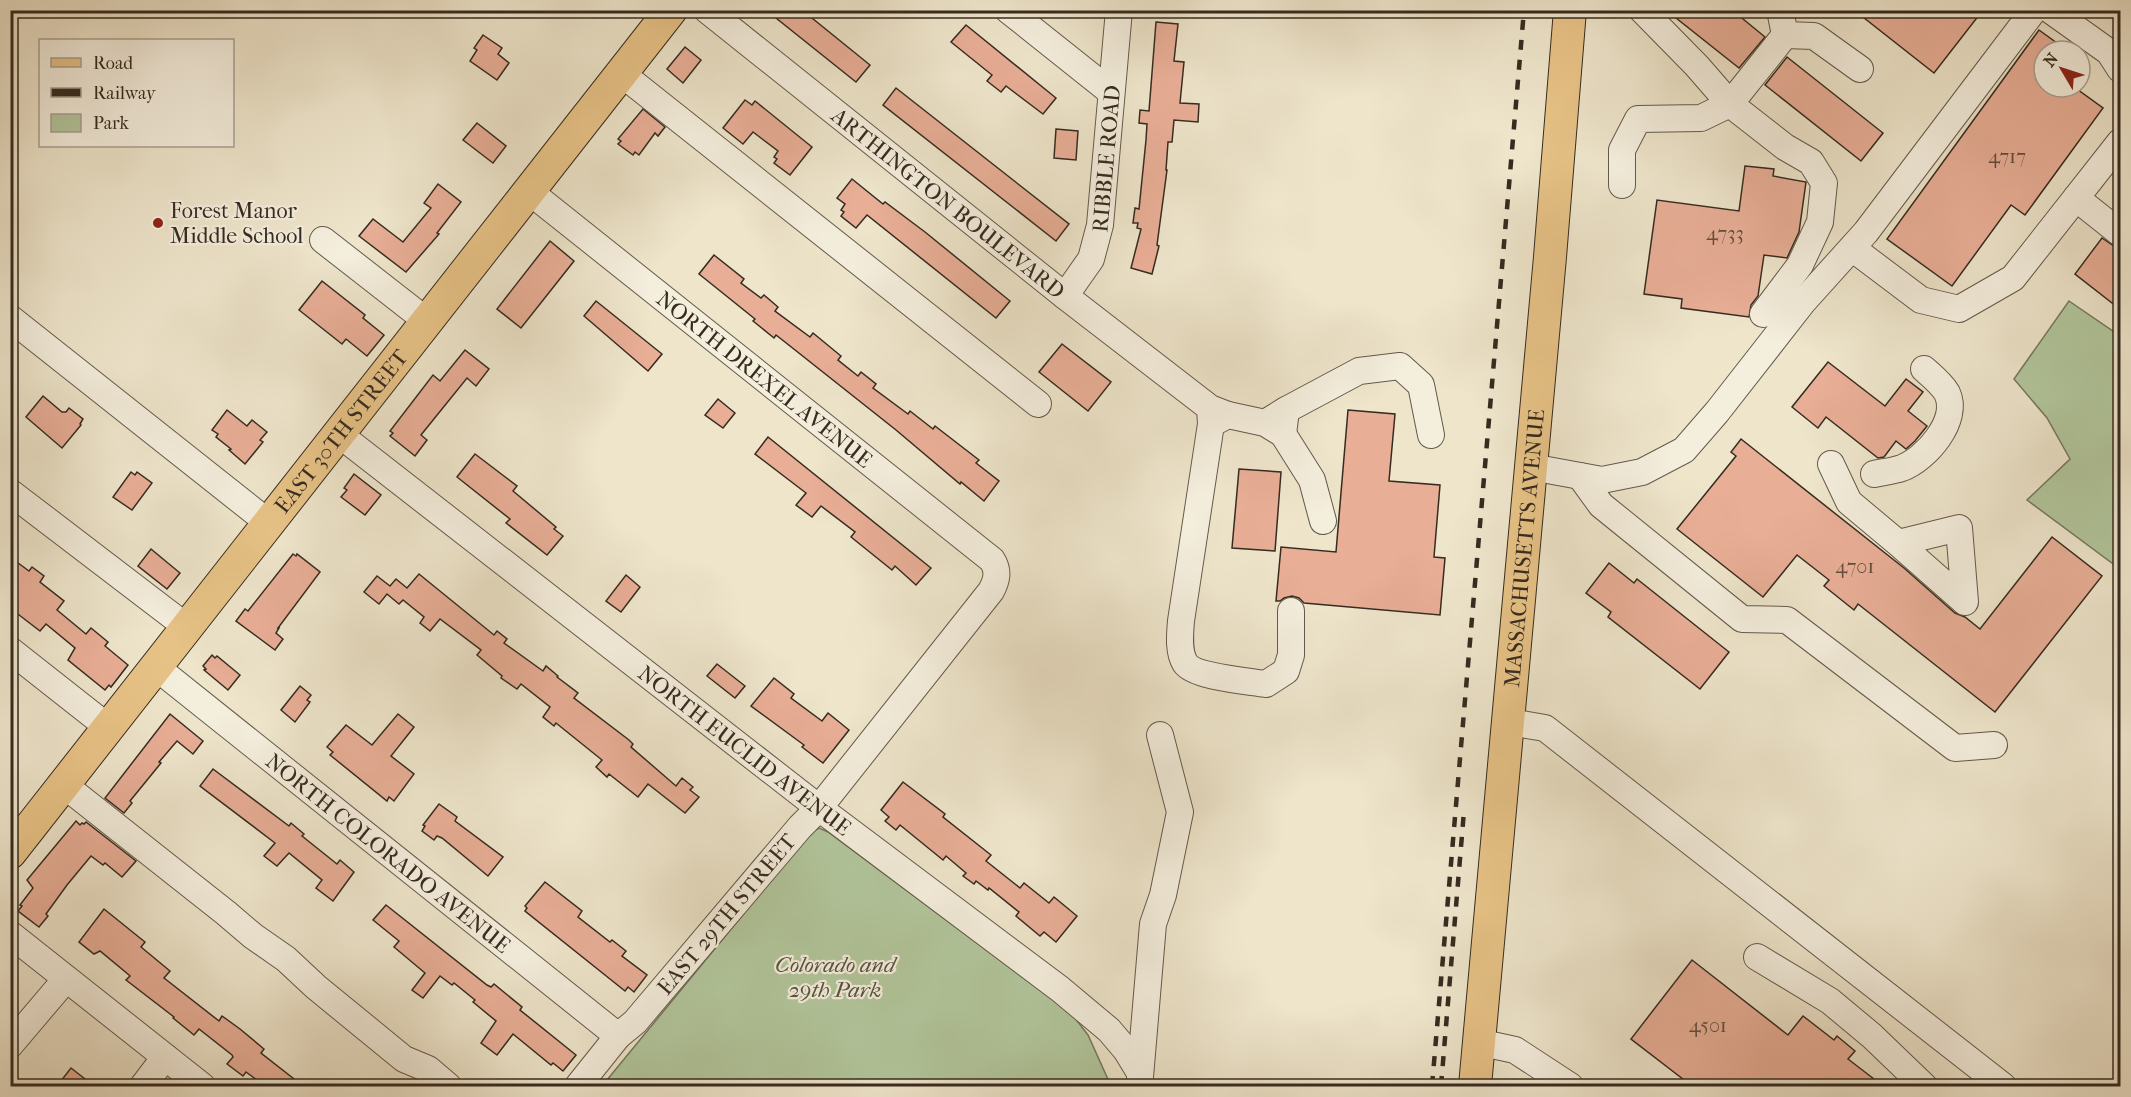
<svg xmlns="http://www.w3.org/2000/svg" width="2131" height="1097" font-family="'IM FELL French Canon',serif">
<rect width="100%" height="100%" fill="#eee5cb"/>
<filter id="stains"><feTurbulence type="fractalNoise" baseFrequency=".00333" numOctaves="4"/><feColorMatrix values="0 0 0 0 .2 0 0 0 0 .09 0 0 0 0 .02 0 0 0 .5 -.17"/></filter>
<radialGradient id="worn" r=".72"><stop offset=".6" stop-color="#630" stop-opacity="0"/><stop offset="1" stop-color="#630" stop-opacity=".3"/></radialGradient>
<g fill="#b2c69c" stroke="#74785e" stroke-width="1.5">
<path d="M2069,301L2120,336V569L2027,500L2070,459L2047,418L2014,379Z"/>
<path d="M819,828L828,832L1071,1013L1088,1035L1111,1086H602L810,833Z"/>
</g>
<g fill="#e8ae96" stroke="#362b20" stroke-width="1.5">
<path d="M766,10H802L870,65L856,82Z"/>
<path d="M1666,10H1732L1765,37L1739,68Z"/>
<path d="M1854,10H1983L1934,73Z"/>
<path d="M1156,22L1178,24L1174,61L1184,62L1180,103L1199,104L1198,122L1174,120L1172,142H1168L1166,170H1167L1157,245L1159,246L1152,274L1131,268L1141,229L1137,228L1138,223H1133L1135,208L1139,209L1146,140L1147,124L1139,123L1140,110L1149,111Z"/>
<path d="M966,25L1056,98L1043,114L1006,86L1001,92L987,81L992,75L951,42Z"/>
<path d="M2039,30L2068,51H2044V87H2074L2103,108L2025,215L2011,205L1952,286L1887,239Z"/>
<path d="M483,35L502,48L498,54L509,63L497,80L470,61L477,50L474,48Z"/>
<path d="M685,47L701,60L683,83L667,69Z"/>
<path d="M1787,57L1883,133L1861,161L1765,85Z"/>
<path d="M896,88L1069,224L1056,241L883,105Z"/>
<path d="M745,100L752,105L755,101L812,147L790,175L774,163L777,159L774,157L778,151L753,132L743,144L723,128Z"/>
<path d="M643,109L665,127L658,136L655,133L639,155L635,152L633,155L618,144L621,141L618,139Z"/>
<path d="M477,123L506,146L493,163L463,140Z"/>
<path d="M1056,129L1078,131L1076,160L1054,158Z"/>
<path d="M1745,166L1774,169L1773,176L1806,182L1799,232L1787,258L1764,255L1758,296L1751,305L1749,317L1681,308L1682,299L1644,294L1657,200L1739,211Z"/>
<path d="M852,179L883,204L885,202L925,232L1010,301L996,318L867,215L856,228L841,216L844,212L841,210L845,204L837,198Z"/>
<path d="M438,184L461,202L437,233L439,234L406,272L359,236L373,219L403,242L431,208L424,203Z"/>
<path d="M2102,238L2121,251V310L2075,274Z"/>
<path d="M550,241L574,261L521,328L497,309Z"/>
<path d="M714,255L744,279L741,283L761,298L764,295L778,307L775,311L810,337L813,333L841,356L838,360L858,376L861,372L876,384L873,388L908,414L910,411L933,429L935,426L979,460L976,463L999,481L984,501L961,482L960,484L896,430L790,346L776,335L774,338L753,321L755,319L699,274Z"/>
<path d="M322,281L365,315L363,318L384,335L367,356L346,339L342,344L299,310Z"/>
<path d="M596,301L662,354L648,371L584,316Z"/>
<path d="M1062,344L1111,382L1088,411L1039,372Z"/>
<path d="M465,350L489,369L476,386L467,378L421,435L427,440L415,456L390,436L393,433L390,431L433,375L440,381Z"/>
<path d="M1828,362L1885,406L1906,379L1923,392L1908,411L1927,426L1915,441L1906,449L1896,441L1884,457L1878,458L1826,417L1818,428L1792,407Z"/>
<path d="M43,396L62,412H66L69,408L83,419L80,424L81,425L62,448L26,417Z"/>
<path d="M718,399L735,413L723,428L705,415Z"/>
<path d="M227,410L247,426L252,420L267,432L260,440L263,442L245,464L229,450L231,449L216,437L218,434L212,430Z"/>
<path d="M1348,410L1395,414L1389,481L1440,485L1434,557L1445,558L1440,615L1304,603L1299,598L1292,596L1284,598L1280,601H1276L1281,547L1336,552Z"/>
<path d="M768,437L931,568L916,585L895,566L892,570L851,537L855,532L821,506L812,517L796,505L806,493L755,454Z"/>
<path d="M1741,439L1904,568L1955,613L1965,617L1980,629L2052,537L2102,576L1995,712L1858,604L1854,610L1824,586L1829,580L1797,555L1763,597L1677,529L1736,456L1731,452Z"/>
<path d="M475,454L517,486L513,491L556,527L554,529L563,536L547,555L506,523L510,519L457,477Z"/>
<path d="M1239,469L1281,472L1275,551L1232,548Z"/>
<path d="M131,472L135,475L137,472L152,483L132,510L113,497Z"/>
<path d="M354,474L381,495L365,515L341,497L347,490L344,488Z"/>
<path d="M151,549L180,573L167,589L138,566Z"/>
<path d="M293,554L296,556L297,554L320,572L278,628H279L276,633L283,639L275,650L236,621L245,609L248,611Z"/>
<path d="M10,557L29,571L32,567L44,576L40,582L64,601L57,610L86,634L91,628L108,642L105,646L128,665L111,687L109,685L105,690L68,660L75,648L46,624L40,631L10,608Z"/>
<path d="M1609,563L1634,583L1637,579L1729,652L1700,689L1608,617L1611,612L1586,593Z"/>
<path d="M419,574L494,635L497,631L507,639L504,643L543,671L546,666L558,676L557,677L578,693L574,698L629,740L633,744L631,747L676,786L682,778L693,787L690,790L699,797L685,813L648,784L638,797L609,774L607,777L596,767L602,760L556,723L554,726L543,717L550,707L521,684L517,689L501,678L502,676L477,655L481,650L440,619L430,631L420,623L424,617L403,600L399,604L387,594L379,604L364,592L377,576L390,586L396,579L407,588Z"/>
<path d="M626,575L640,587L621,612L606,601Z"/>
<path d="M212,655L215,658L217,656L240,675L228,690L204,670L206,669L203,666Z"/>
<path d="M717,664L745,686L735,698L707,676Z"/>
<path d="M774,678L794,694L791,698L822,721L828,713L849,730L823,763L802,747L804,745L751,706Z"/>
<path d="M300,686L311,695L307,700L310,702L295,722L281,710Z"/>
<path d="M170,714L203,741L193,754L177,741L159,762L161,763L130,801L132,803L124,813L105,798Z"/>
<path d="M398,714L414,727L391,756L414,774L394,801L389,797L387,801L330,755L333,752L327,747L346,725L372,745Z"/>
<path d="M213,769L289,826L291,823L304,834L302,836L337,864L340,860L354,872L333,901L316,888L322,880L289,853L277,866L264,856L275,843L200,786Z"/>
<path d="M903,782L945,814L943,817L991,855L986,861L1020,888L1024,883L1049,903L1054,897L1077,916L1056,942L1044,932L1040,936L1016,916L1019,912L989,888L988,890L976,881L974,884L963,876L966,873L946,856L943,860L900,825L896,830L885,821L889,817L881,810Z"/>
<path d="M439,804L457,817L455,821L503,857L488,876L442,838L437,836L434,840L422,831L425,826L423,825Z"/>
<path d="M76,821L80,825L82,823L84,824L86,822L136,861L122,877L105,863L103,865L91,856L67,885L46,914L48,916L39,927L18,911L22,906L20,905L33,888L27,880Z"/>
<path d="M545,882L582,911L578,917L610,942L612,940L626,951L622,956L647,975L634,992L628,987L625,991L525,911L527,908L525,906Z"/>
<path d="M386,905L487,985L491,987L494,984L522,1007L520,1010L576,1055L563,1071L553,1063L551,1065L513,1034L497,1055L481,1043L496,1021L473,1002L475,1000L454,983L452,985L440,976L423,998L412,990L425,973L394,947L399,941L373,920Z"/>
<path d="M104,909L145,942L141,947L170,971L164,978L219,1021L222,1016L240,1029L264,1049L261,1053L303,1086H265L246,1072L243,1076L227,1064L233,1057L232,1055L199,1029L194,1035L173,1018L174,1017L126,980L130,976L129,975L100,951L94,954L79,942Z"/>
<path d="M1692,960L1788,1035L1803,1016L1834,1040L1837,1036L1855,1051L1848,1059L1883,1086H1692L1631,1039Z"/>
<path d="M71,1068L94,1086H57Z"/>
</g>
<g fill="none" stroke-linecap="round" stroke-linejoin="round">
<defs>
<g id="minor">
<path id="s1" d="M707,10L1065,296L1210,408L1211,424L1228,415L1210,408"/>
<path d="M1008,10L1111,92"/>
<path d="M1780,10L1785,35"/>
<path d="M2050,10L2109,52L2120,69"/>
<path d="M622,74L1038,404"/>
<path d="M1622,185V150L1638,119L1701,118L1730,104L1697,66L1642,10"/>
<path id="s2" d="M530,192L992,560C999,571 997,580 991,591L819,808L800,827L635,1022L618,1036L578,1086"/>
<path d="M2076,198L2120,233"/>
<path d="M323,240L428,322"/>
<path d="M1852,248L1921,300L1959,309L2013,278L2120,142"/>
<path id="s3" d="M1065,296L1091,259L1100,225L1119,10"/>
<path d="M1763,314L1800,265L1820,222L1824,183L1811,162L1785,147L1730,104L1785,35L1814,36L1860,69"/>
<path d="M10,318L270,524"/>
<path d="M1286,410L1359,371L1400,366L1421,385L1431,435"/>
<path d="M1228,415L1265,423L1286,410L1283,434L1265,423"/>
<path d="M1211,424L1181,621C1180,634 1178,651 1185,663C1194,677 1249,681 1266,684L1286,671L1291,655V611"/>
<path d="M1283,434L1312,480L1323,521"/>
<path id="s4" d="M340,435L819,808L1060,989L1109,1030L1126,1050L1140,1073"/>
<path d="M1831,464L1849,502L1898,543L1959,528L1965,602L1898,543"/>
<path d="M1531,467L1602,480L1642,472L1684,450L1717,412L1803,302L1866,232L2034,10"/>
<path d="M1874,474C1883,472 1893,471 1902,468C1926,459 1960,420 1947,393C1942,384 1932,376 1924,369"/>
<path d="M1580,476L1601,505L1742,619L1787,620L1955,748L1994,745"/>
<path d="M10,492L188,628"/>
<path d="M10,650L109,728"/>
<path id="s5" d="M157,668L618,1036"/>
<path d="M1509,722L1545,728L2003,1086"/>
<path d="M64,785L226,913L253,936L286,959L316,987L404,1059L428,1069L448,1086"/>
<path d="M10,934L202,1086"/>
<path d="M1757,957L1830,1001L1872,1036L1924,1086"/>
<path d="M1478,1042L1515,1050L1570,1086"/>
<path d="M10,1045L66,979"/>
<path d="M1140,1077L1153,924L1163,895L1180,812L1160,735"/>
<path d="M143,1086L165,1057"/>
</g>
<g id="major">
<path id="s6" d="M10,853L671,10"/>
<path id="s7" d="M1475,1086L1550,257L1570,10"/>
</g>
</defs>
<use href="#minor" stroke="#645a4b" stroke-width="28"/>
<use href="#major" stroke="#362b20" stroke-width="34"/>
<use href="#minor" stroke="#f4eedd" stroke-width="26"/>
<use href="#major" stroke="#e7c286" stroke-width="32"/>
<g stroke="#362b20" stroke-width="4.5" stroke-dasharray="10 10" stroke-linecap="butt">
<path d="M1432,1086L1524,10"/>
<path d="M1441,1086L1464,811"/>
</g>
</g>
<circle fill="#8f2418" stroke="#f4eedd" stroke-width="2" cx="158" cy="223" r="6"/>
<g text-anchor="middle" stroke-width="4.5" stroke-linejoin="round" paint-order="stroke">
<g font-size="20" fill="#624c3e">
<text x="2007" y="163">4717</text>
<text x="1725" y="240">4733</text>
<text x="1855" y="573">4701</text>
<text x="1708" y="1032">4501</text>
</g>
<g font-size="22" fill="#362b20" stroke="#f4eedd">
<text dy="8" stroke="none"><textPath href="#s3" startOffset="147">RIBBLE ROAD</textPath></text>
<text dy="8" stroke="none"><textPath href="#s1" startOffset="309">ARTHINGTON BOULEVARD</textPath></text>
<text dy="8" stroke="none"><textPath href="#s2" startOffset="300">NORTH DREXEL AVENUE</textPath></text>
<text dy="8" stroke="none"><textPath href="#s6" startOffset="536">EAST 30TH STREET</textPath></text>
<text dy="8" stroke="none"><textPath href="#s7" startOffset="540">MASSACHUSETTS AVENUE</textPath></text>
<text dy="8" stroke="none"><textPath href="#s4" startOffset="513">NORTH EUCLID AVENUE</textPath></text>
<text dy="8" stroke="none"><textPath href="#s5" startOffset="296">NORTH COLORADO AVENUE</textPath></text>
<text transform="translate(726 914) rotate(-50)" y="8">EAST 29TH STREET</text>
</g>
<g font-size="22" fill="#362b20" stroke="#f4eedd" text-anchor="start">
<text x="170" y="218">Forest Manor<tspan x="170" dy="25">Middle School</tspan></text>
</g>
<g font-size="22" font-style="italic" fill="#55523f" stroke="#f4eedd">
<text x="835" y="972">Colorado and<tspan x="835" dy="25">29th Park</tspan></text>
</g>
</g>
<rect width="2131" height="1097" fill="none" stroke="#eee5cb" stroke-width="36"/>
<rect x="12" y="12" width="2107" height="1073" fill="none" stroke="#362b20" stroke-width="3"/>
<rect x="18" y="18" width="2095" height="1061" fill="none" stroke="#362b20" stroke-width="1.5"/>
<rect x="39" y="39" width="195" height="108" fill="#f4eedd" stroke="#a8a091" stroke-width="1.5"/>
<rect x="51" y="58" width="30" height="9" fill="#e7c286" stroke="#a8a091" stroke-width="1.5"/>
<text x="93" y="69" font-size="18" fill="#362b20">Road</text>
<rect x="51" y="88" width="30" height="9" fill="#362b20" stroke="#a8a091" stroke-width="1.5"/>
<text x="93" y="99" font-size="18" fill="#362b20">Railway</text>
<rect x="51" y="114" width="30" height="18" fill="#b2c69c" stroke="#a8a091" stroke-width="1.5"/>
<text x="93" y="129" font-size="18" fill="#362b20">Park</text>
<g transform="translate(2062 69) rotate(309)"><circle r="28" fill="#f4eedd" stroke="#a8a091" stroke-width="1.5"/>
<path d="M0-4.5L10 22L0 15L-10 22Z" fill="#8f2418"/>
<text y="-9" font-size="16" font-weight="bold" text-anchor="middle" fill="#362b20">N</text>
</g>
<rect width="100%" height="100%" filter="url(#stains)"/>
<rect width="100%" height="100%" fill="url(#worn)"/>
</svg>
